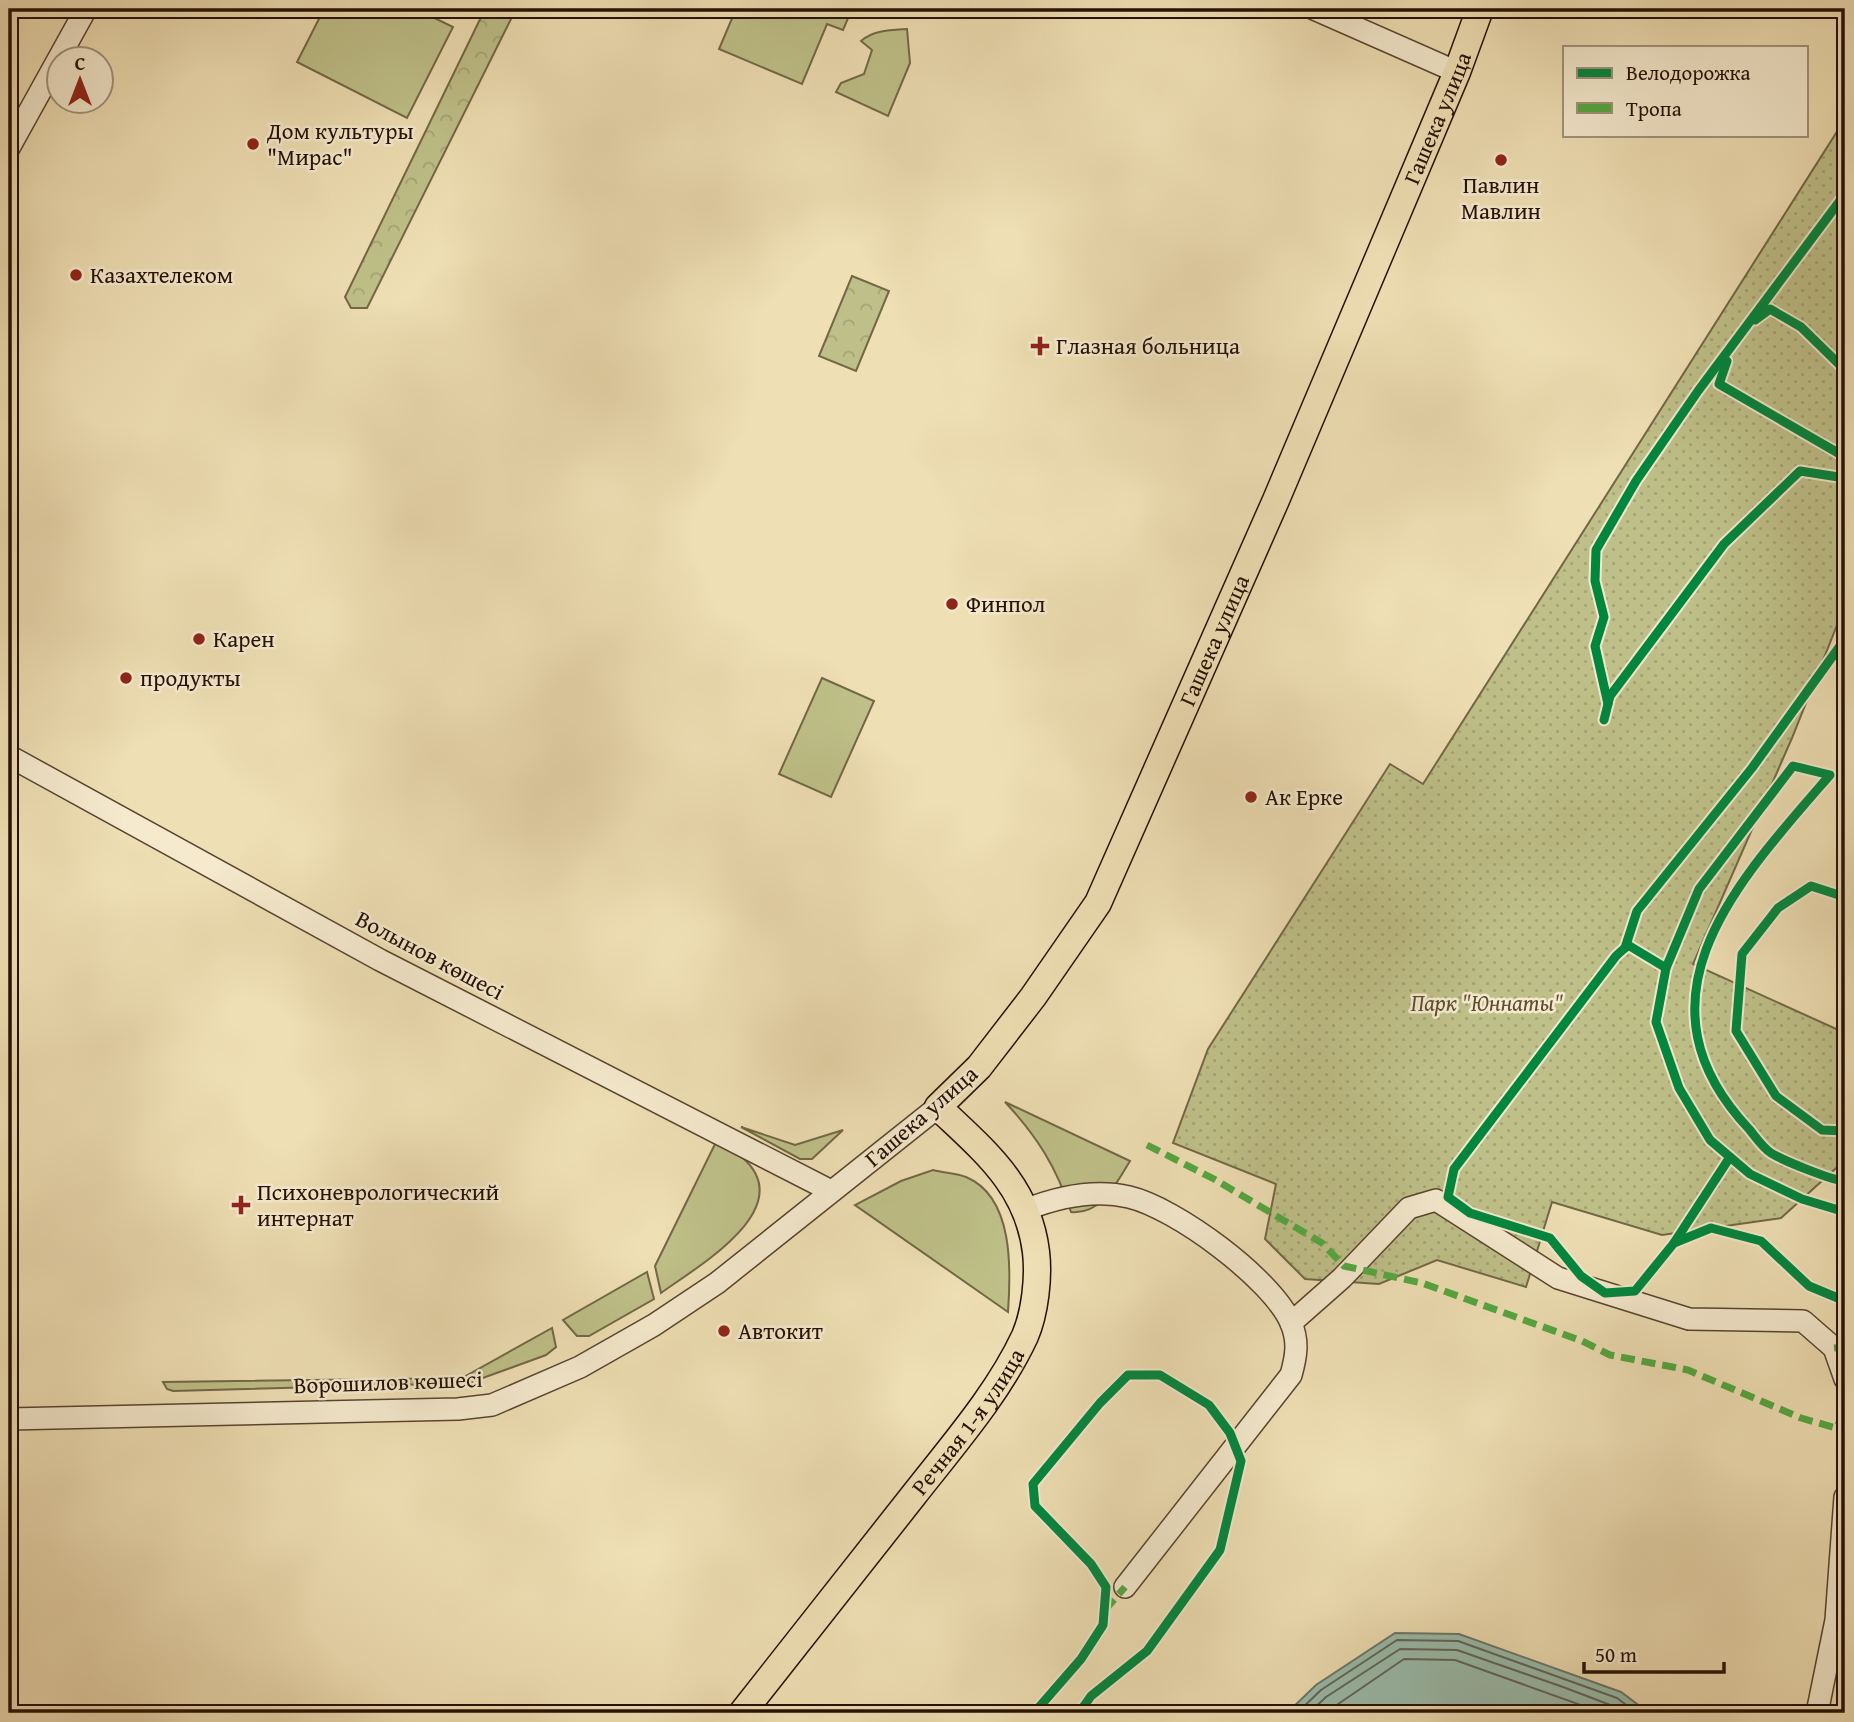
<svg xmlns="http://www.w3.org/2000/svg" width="1854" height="1722" font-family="'Gentium Book Plus',serif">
<defs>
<pattern id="forest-crowns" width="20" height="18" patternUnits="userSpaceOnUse" patternTransform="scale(1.75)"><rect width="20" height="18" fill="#bfc089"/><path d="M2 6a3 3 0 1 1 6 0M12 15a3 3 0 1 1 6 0" fill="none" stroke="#a4a475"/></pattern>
<pattern id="park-dots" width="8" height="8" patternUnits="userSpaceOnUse" patternTransform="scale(1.75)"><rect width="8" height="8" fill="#bfc089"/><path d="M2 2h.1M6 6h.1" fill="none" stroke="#a4a475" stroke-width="1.8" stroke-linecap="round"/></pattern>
</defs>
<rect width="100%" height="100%" fill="#efdfb4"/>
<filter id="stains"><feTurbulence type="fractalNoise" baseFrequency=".00286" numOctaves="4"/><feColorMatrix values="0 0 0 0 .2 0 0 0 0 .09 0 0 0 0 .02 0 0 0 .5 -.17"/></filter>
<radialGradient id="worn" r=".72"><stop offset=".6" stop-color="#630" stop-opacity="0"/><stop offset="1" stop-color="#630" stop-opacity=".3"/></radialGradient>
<g fill="#bfc089" stroke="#726846" stroke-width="2">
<path d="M324,9H416L453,27L407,118L297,62Z"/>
<path d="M736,9H852L843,30L827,24L802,84L719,49Z"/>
<path d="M907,29L910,63L888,116L836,92L841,83L864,74L872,50L861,41C873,30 891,30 907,29Z"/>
<path d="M822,678L874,701L831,797L779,774Z"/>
<path d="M1005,1102L1130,1161C1116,1184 1101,1215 1071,1212C1057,1168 1037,1136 1005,1102Z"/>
<path d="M741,1127L795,1145L843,1130L812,1159H800Z"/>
<path d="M717,1140C725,1146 736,1151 743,1158C800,1209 695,1268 661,1293L655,1266Z"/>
<path d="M933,1170C944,1173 956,1173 966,1177C1014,1197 1011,1270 1008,1312L855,1205L901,1181Z"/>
<path d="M647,1272L654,1299L589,1336H577L563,1320Z"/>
<path d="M552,1328L556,1347L546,1355L469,1383L173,1391L167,1389L163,1382L462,1378Z"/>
</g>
<g fill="url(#forest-crowns)" stroke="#726846" stroke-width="2">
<path d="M485,9H516L367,308H351L345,297Z"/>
<path d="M852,276L889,291L856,371L819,356Z"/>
</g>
<path fill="url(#park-dots)" stroke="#726846" stroke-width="2" d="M1845,119V605L1792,738L1693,964L1845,1033V1160L1781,1218L1662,1235L1552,1202L1526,1287L1437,1260L1379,1284L1305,1279L1265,1239L1276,1184L1173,1143L1208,1049L1390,764L1423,784Z"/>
<path fill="#9abdae" stroke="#6b786a" stroke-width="2" d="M1395,1633L1459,1634L1621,1692L1649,1713H1287L1316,1685Z"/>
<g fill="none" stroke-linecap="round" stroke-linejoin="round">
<g stroke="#606659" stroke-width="2">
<path d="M1297,1713L1321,1690L1397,1640L1458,1641L1617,1698L1637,1713"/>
<path d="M1309,1713L1326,1697L1400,1649L1457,1650L1563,1687L1613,1706L1623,1713"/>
<path d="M1325,1713L1404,1659L1455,1660L1603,1713"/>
</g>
<defs>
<g id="minor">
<path d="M1314,9L1457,72"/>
<path d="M9,148L86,9"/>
<path d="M9,756L380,960L831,1191"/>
<path d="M1025,1210C1058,1197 1094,1189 1129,1197C1176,1208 1272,1279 1291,1323C1299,1342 1296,1357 1291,1375L1125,1587"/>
<path d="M1291,1323L1342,1278L1409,1208L1436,1200L1558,1278L1689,1319L1803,1321L1834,1348L1845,1379"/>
<path d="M9,1419L458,1409L492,1405L580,1367L654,1325L717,1283L938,1107"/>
<path d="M1817,1713L1836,1620L1845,1497"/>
</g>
<g id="major">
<path id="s1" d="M742,1713C799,1641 856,1569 913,1496C952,1446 998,1394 1025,1336C1035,1313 1039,1277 1036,1252C1028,1185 983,1150 938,1107L979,1067L1033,997L1098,903L1276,500L1457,72L1480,9"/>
</g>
</defs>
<use href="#minor" stroke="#584430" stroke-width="24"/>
<use href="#major" stroke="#251004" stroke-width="29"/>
<use href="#minor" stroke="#f5eace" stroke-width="21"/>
<use href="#major" stroke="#efdfb4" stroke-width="26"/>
<g stroke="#53a840" stroke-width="7" stroke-dasharray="14 7" stroke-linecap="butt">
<path d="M1147,1145L1214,1179L1322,1243L1344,1266L1422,1283L1582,1341L1610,1355L1688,1370L1801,1418L1836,1428L1845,1413"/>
<path d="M1834,1348L1845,1347"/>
<path d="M1105,1610L1125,1587"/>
</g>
<defs>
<g id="cycleway">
<path d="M1755,320L1770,309L1801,327L1845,370"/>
<path d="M1727,361L1719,384L1845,457"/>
<path d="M1608,704L1595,646L1604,617L1595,581L1596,550L1636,481L1698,391L1845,194"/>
<path d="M1604,720L1610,696L1724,544L1800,471L1845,478"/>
<path d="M1845,897L1811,886L1778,908L1742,954L1736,1031L1776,1096L1822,1130L1845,1131"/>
<path d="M1625,948L1637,911L1752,768L1845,639"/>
<path d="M1666,968L1628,945L1616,956L1454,1169L1448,1197L1470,1213L1550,1238L1581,1276L1605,1293L1635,1291L1674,1243L1711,1228L1761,1241L1809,1286L1845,1301"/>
<path d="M1845,1181C1833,1181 1782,1160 1771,1153C1762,1147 1755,1136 1749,1129C1626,998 1738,881 1830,775L1793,766L1699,889L1666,968L1656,1022L1679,1088L1710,1140L1750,1174L1802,1199L1845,1212"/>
<path d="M1674,1243L1730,1157"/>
<path d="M1034,1713L1081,1659L1103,1625L1106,1587L1091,1564L1035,1506L1033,1484L1100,1403L1128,1375H1160L1209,1405L1230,1433L1241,1461L1220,1550L1147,1651L1091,1696L1079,1713"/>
</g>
</defs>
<use href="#cycleway" stroke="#f5eace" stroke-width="13"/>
<use href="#cycleway" stroke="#00873e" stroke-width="9"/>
</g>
<g fill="#8f2418" stroke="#f5eace" stroke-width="2.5">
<circle cx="253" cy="144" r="7"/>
<circle cx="1501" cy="160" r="7"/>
<circle cx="76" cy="275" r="7"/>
<path d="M1036.5 335.5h7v7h7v7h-7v7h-7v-7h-7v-7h7z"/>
<circle cx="952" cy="604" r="7"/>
<circle cx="199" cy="639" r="7"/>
<circle cx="126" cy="678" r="7"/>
<circle cx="1251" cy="797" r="7"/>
<path d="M237.5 1194.5h7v7h7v7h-7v7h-7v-7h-7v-7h7z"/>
<circle cx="724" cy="1331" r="7"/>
</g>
<g text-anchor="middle" stroke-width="5" stroke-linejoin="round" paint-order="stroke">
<g font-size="23" fill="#251004" stroke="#f5eace">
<text dy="8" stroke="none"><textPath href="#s1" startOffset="1852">Гашека улица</textPath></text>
<text dy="8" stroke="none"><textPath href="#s1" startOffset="1284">Гашека улица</textPath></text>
<text transform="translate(430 955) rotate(28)" y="8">Волынов көшесі</text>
<text transform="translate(921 1116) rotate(-41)" y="8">Гашека улица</text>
<text transform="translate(388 1382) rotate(-2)" y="8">Ворошилов көшесі</text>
<text dy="8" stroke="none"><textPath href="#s1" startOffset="369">Речная 1-я улица</textPath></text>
</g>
<g font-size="23" fill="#251004" stroke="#f5eace" text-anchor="start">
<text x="267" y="139">Дом культуры<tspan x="267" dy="26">"Мирас"</tspan></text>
<text x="1501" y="193" text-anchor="middle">Павлин<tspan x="1501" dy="26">Мавлин</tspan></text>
<text x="90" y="283">Казахтелеком</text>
<text x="1056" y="354">Глазная больница</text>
<text x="966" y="612">Финпол</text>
<text x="213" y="647">Карен</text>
<text x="140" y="686">продукты</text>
<text x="1265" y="805">Ак Ерке</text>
<text x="257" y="1200">Психоневрологический<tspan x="257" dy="26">интернат</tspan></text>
<text x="738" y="1339">Автокит</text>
</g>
<g font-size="23" font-style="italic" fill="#5b4e33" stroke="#f5eace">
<text x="1487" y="1011">Парк "Юннаты"</text>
</g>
</g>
<rect width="1854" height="1722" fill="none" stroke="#efdfb4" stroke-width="35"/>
<rect x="10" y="10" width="1833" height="1701" fill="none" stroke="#251004" stroke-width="3.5"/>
<rect x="18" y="18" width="1819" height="1687" fill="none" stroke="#251004" stroke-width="2"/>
<rect x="1563" y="46" width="245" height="91" fill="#f5eace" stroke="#a2937d" stroke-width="2"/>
<rect x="1577" y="68" width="35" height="10" fill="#00873e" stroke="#a2937d" stroke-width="2"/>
<text x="1626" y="80" font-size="21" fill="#251004">Велодорожка</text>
<rect x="1577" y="103" width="35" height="10" fill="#53a840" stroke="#a2937d" stroke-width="2"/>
<text x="1626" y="116" font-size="21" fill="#251004">Тропа</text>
<g transform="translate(80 80)"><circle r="33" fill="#f5eace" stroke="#a2937d" stroke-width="2"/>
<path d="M0-5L12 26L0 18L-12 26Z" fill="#8f2418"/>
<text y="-10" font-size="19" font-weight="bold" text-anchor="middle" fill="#251004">С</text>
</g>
<path d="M1584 1662v10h140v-10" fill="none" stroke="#251004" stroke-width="3.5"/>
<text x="1595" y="1662" font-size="21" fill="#251004" stroke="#f5eace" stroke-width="5" paint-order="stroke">50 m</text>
<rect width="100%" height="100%" filter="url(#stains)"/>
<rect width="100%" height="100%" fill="url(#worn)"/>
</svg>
